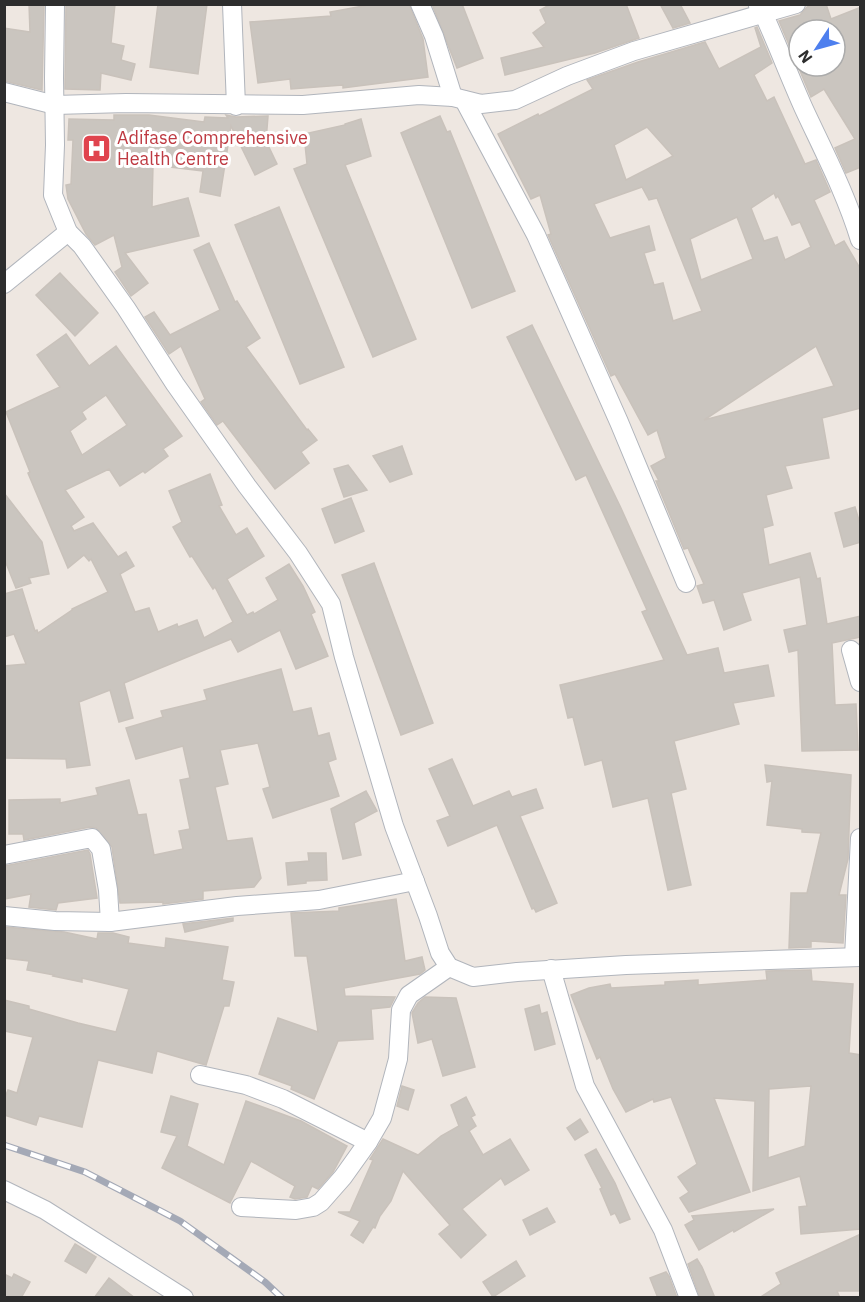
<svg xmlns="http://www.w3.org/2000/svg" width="865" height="1302" font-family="'IBM Plex Sans',sans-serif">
<rect width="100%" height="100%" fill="#eee7e1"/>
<g fill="#cac5bf" stroke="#c9c2bb" stroke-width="1.5" fill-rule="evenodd">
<path d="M29,4H44L42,90L4,81V28L30,32Z"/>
<path d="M66,4H115L111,43L124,46L121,60L135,64L131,80L101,73L100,90L65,89Z"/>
<path d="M158,4H207L198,74L150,67Z"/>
<path d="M374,4H409L423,39L428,77L343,88V85L291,89L290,79L258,83L250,22L331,16L330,12Z"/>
<path d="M432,4H462L483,58L457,68Z"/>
<path d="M551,4H626L639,38L595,53L505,75L501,58L544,47L533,33L546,23L540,10Z"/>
<path d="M660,4H680L690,23L673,28Z"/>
<path d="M813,4H826L831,19L861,7V167L846,173L835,148L855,139L824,89L811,97L779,21L800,15L807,7ZM799,30H835V66H799Z"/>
<path d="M757,27L772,63L754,75L767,101L774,97L805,164L816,160L830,192L814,200L835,246L844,241L861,270V408L822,418L829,458L785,466L792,488L766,495L773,525L763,528L769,565L810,553L817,579L820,578L827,624L861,616V637L832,643L835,705L856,704L858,750L802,751L798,650L789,652L784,630L807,625L800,577L742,593L751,620L724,630L714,600L703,603L697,586L704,584L688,548L684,549L656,481H659L651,466L666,458L657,430L648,435L615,374L611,376L548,235L551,234L540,195L531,199L498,134L538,114L539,116L593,89L587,80L638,62L705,42L719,69L761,47L755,28ZM647,127L673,156L626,180L614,145ZM642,187L649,200L657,198L702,311L673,321L663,283L654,285L644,253L655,250L649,226L610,238L594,204ZM774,193L776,198L778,196L792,225L800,222L811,247L785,260L777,237L764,241L751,208ZM737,217L753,259L701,280L690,239ZM816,346L834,386L704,420Z"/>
<path d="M114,115H149L204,122L205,117L228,118L226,115L236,117L268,116L266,141L277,164L255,175L231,126L220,196L200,192L203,171L153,165L152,207L188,198L199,236L125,253L148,283L131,296L115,272L122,267L114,235L95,245L86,234L68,199L66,185L71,184L73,140H68L69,119L114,120Z"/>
<path d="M440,116L447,132L450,131L515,291L472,308L401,133Z"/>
<path d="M361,119L371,156L345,165L416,339L373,357L294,169L307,164L304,134L345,125V124Z"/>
<path d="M279,207L344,367L300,384L235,225Z"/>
<path d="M209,243L235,302L237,301L260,338L246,347L307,430L308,429L317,440L301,452L309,463L275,489L223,421L217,425L201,402L205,399L181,346L169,354L145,317L154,312L170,335L220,310L194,250Z"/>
<path d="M60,273L98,313L75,336L36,295Z"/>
<path d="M532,325L620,506L687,655L718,648L724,673L768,665L774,696L733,703L739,724L674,741L686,789L671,793L691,885L668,890L648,798L613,807L602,760L585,765L573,717L568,718L560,685L664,660L642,612L647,610L586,475L576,480L507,337Z"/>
<path d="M66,334L89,366L116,346L182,436L163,449L168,456L145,473L143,471L120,486L109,469L65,490L84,517L71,526L74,531L93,523L118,557L126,552L134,566L120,574L135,612L149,608L158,632L177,624L178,627L197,620L204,638L233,622L215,587L213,589L192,556L190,557L173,527L182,522L169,491L210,474L222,505L219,506L236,535L247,528L264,556L227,579L247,615L253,612L254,614L278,600L266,578L289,564L303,586L315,612L311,614L328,656L296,669L280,630L238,652L231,639L124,683L133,718L119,722L110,690L79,702L90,765L67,768L66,759L4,758V666L26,664L14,634L4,637V594L22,589L35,631L37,630L38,633L72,610V609L108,592L91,559L89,561L84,555L68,568L28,473L30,472L6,412L60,387L37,355ZM106,395L127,425L82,455L70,431L86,419L82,412Z"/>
<path d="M402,446L412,474L390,482L373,456Z"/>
<path d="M348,465L367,490L344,497L334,469Z"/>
<path d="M4,493L42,542L49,574L29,578L31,583L16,588L4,558Z"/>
<path d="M351,498L364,531L335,543L322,509Z"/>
<path d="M855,507L861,527V542L844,547L835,513Z"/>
<path d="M374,563L433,723L401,735L342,575Z"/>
<path d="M281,669L293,712L311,708L318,736L329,733L336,759L328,762L339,796L273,818L263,789L270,787L258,743L220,750L228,784L215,787L227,841L252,838L261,878L254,887L203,891V899L163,904V902L120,903L112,847L96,828L90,827L24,840L23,834H9V800L60,799V803L98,795L96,788L129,780L138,815L146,814L154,855L183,849L179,831L190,829L180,780L190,778L183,746L136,759L126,728L163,717L161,711L207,700L204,690Z"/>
<path d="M452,759L473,806L509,791L512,797L536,789L543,808L520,816L557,903L536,912L534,908L532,909L497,825L448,846L437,821L450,816L429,769Z"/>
<path d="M765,765L851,775L848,859L839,895H846L843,943L811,941V947L789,948L791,893H807L821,833L802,832V829L767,825L772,781L767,782Z"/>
<path d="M366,791L377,811L354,823L361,855L343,859L331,809Z"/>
<path d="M88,850L90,854L97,898L58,903L56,910L29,907L31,894L4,899V866Z"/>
<path d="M308,853H326L327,880L306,881V883L288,885L286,863L309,861Z"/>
<path d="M396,899L405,961L422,957L425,970L420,974L344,988L345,996L395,997L390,1007L371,1009L373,1039L338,1041L314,1099L291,1089L292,1086L259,1074L278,1018L318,1032L307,956H295L291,913L339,911V908Z"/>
<path d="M233,918V921L185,932L183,924Z"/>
<path d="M4,927L64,932L97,939L98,933H113L129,937L128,943L165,948L166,938L228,947L222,980L234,982L229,1006H224L206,1065L157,1051L152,1073L98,1060L82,1127L39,1116L36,1125L4,1115V1100L8,1090L17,1093L33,1037L4,1031V1000L29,1006V1009L78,1023L116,1032L129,989L82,978V982L53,976L54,975L27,970L29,961L4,958Z"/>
<path d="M811,970L812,981L853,984L849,1053L861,1055V1229L801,1234L799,1207L807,1206L800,1176L753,1191L755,1101L714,1098L750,1192L689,1212L680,1198L689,1192L678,1177L697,1164L671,1097L654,1102L653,1099L626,1112L613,1089L600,1057L597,1059L571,995L589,988L610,984L611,988L665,985V982L698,980V985L767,980L766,971ZM811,1086L805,1146L768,1158L769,1089Z"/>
<path d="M425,997L456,998L475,1067L443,1076L432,1039L418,1043L412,1013L418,1003Z"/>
<path d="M539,1005L541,1014L547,1012L555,1044L535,1050L525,1009Z"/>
<path d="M402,1086L414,1090L408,1110L397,1106Z"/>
<path d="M171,1096L198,1104L187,1146L224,1165L246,1101L301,1121L347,1146L333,1172L318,1189L312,1186L307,1197L295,1199L290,1197L295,1186L251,1161L230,1203L162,1168L177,1136L161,1132Z"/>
<path d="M466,1097L475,1115L471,1117L476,1126L469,1131L483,1155L510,1139L529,1170L505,1185L501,1178L462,1209L486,1235L461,1258L439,1234L450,1225L403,1171L391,1201L380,1216L375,1228L373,1227L363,1243L351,1235L360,1221L338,1212H350L373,1160L370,1159L383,1139L418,1155L441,1136L459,1126L451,1105Z"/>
<path d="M580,1119L588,1132L575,1140L567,1128Z"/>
<path d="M596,1149L615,1183L630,1219L620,1223L615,1213L611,1215L600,1189L602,1188L585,1155Z"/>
<path d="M547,1208L555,1222L530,1235L523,1220Z"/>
<path d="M774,1209L734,1232L733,1230L699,1250L685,1225L694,1220L692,1216Z"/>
<path d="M861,1234V1291H837L840,1298H759L781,1284L776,1273Z"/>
<path d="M75,1244L96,1257L86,1273L65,1261Z"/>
<path d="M697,1259L702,1267L715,1298H700L688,1264Z"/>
<path d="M516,1261L525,1276L493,1297L483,1282Z"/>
<path d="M666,1272L669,1276L677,1298H658L650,1278Z"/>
<path d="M4,1274L12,1278L14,1274L30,1282L21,1298H4Z"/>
<path d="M109,1278L135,1298H94Z"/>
</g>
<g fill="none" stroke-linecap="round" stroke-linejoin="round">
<defs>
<g id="street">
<path d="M55,4L54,78L55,145L53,195L68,232L82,246L126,308L175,384L247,486L298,553L331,604L344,657L394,826L428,916L440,953L449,967L473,977L517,972L626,965L860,957"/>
<path d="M232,4L236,106"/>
<path d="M420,4L434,36L453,97"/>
<path d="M758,6L764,15C778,46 790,78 804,109C824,152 846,194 860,240"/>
<path d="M4,92L55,105L126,103L303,105L419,95L453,97L481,104L515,100L567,76L634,51L796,4"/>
<path d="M464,100L536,235L619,422L686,583"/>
<path d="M4,284L68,232"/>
<path d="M851,650L860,682"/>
<path d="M4,855L92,838L101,849L108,890L110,922"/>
<path d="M4,916L55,921L110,922L237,906L319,900L415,881"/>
<path d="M854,957L860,838"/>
<path d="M551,969L585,1086L663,1230L689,1298"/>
<path d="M200,1075L246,1085L283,1099L368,1142"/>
<path d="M4,1190L45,1210L184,1298"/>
<path d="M241,1207L296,1210L313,1207L321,1202L343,1177L368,1142L382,1118L398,1059L401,1010L409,995L449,967"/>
</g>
</defs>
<use href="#street" stroke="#b1b5bc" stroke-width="20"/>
<use href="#street" stroke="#fff" stroke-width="18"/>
<defs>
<path id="rail" d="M4,1145L85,1172L180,1221L265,1282L282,1298"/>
</defs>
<use href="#rail" stroke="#a4a9b6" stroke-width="7"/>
<use href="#rail" stroke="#fff" stroke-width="4.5" stroke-dasharray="14" stroke-linecap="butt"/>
</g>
<defs>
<symbol id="hospital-square" viewBox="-11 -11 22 22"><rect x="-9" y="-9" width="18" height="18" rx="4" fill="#e0444e" stroke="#fff"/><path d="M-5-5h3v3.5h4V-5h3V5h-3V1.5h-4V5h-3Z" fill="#fff"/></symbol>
</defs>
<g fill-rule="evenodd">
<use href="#hospital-square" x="80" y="132" width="33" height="33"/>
</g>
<g text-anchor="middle" stroke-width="6" stroke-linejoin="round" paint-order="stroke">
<g font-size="18" fill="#be3a42" stroke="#fff" text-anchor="start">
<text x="117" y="144">Adifase Comprehensive<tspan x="117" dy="21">Health Centre</tspan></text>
</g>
</g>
<rect width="865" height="1302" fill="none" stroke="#2d2d2d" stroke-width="12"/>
<g transform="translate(817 48) rotate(234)"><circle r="28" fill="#ffffff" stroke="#ababab" stroke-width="1.5"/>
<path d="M0-4.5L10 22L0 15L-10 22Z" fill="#4e7fee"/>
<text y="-9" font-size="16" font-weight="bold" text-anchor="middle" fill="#2d2d2d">N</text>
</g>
</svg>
